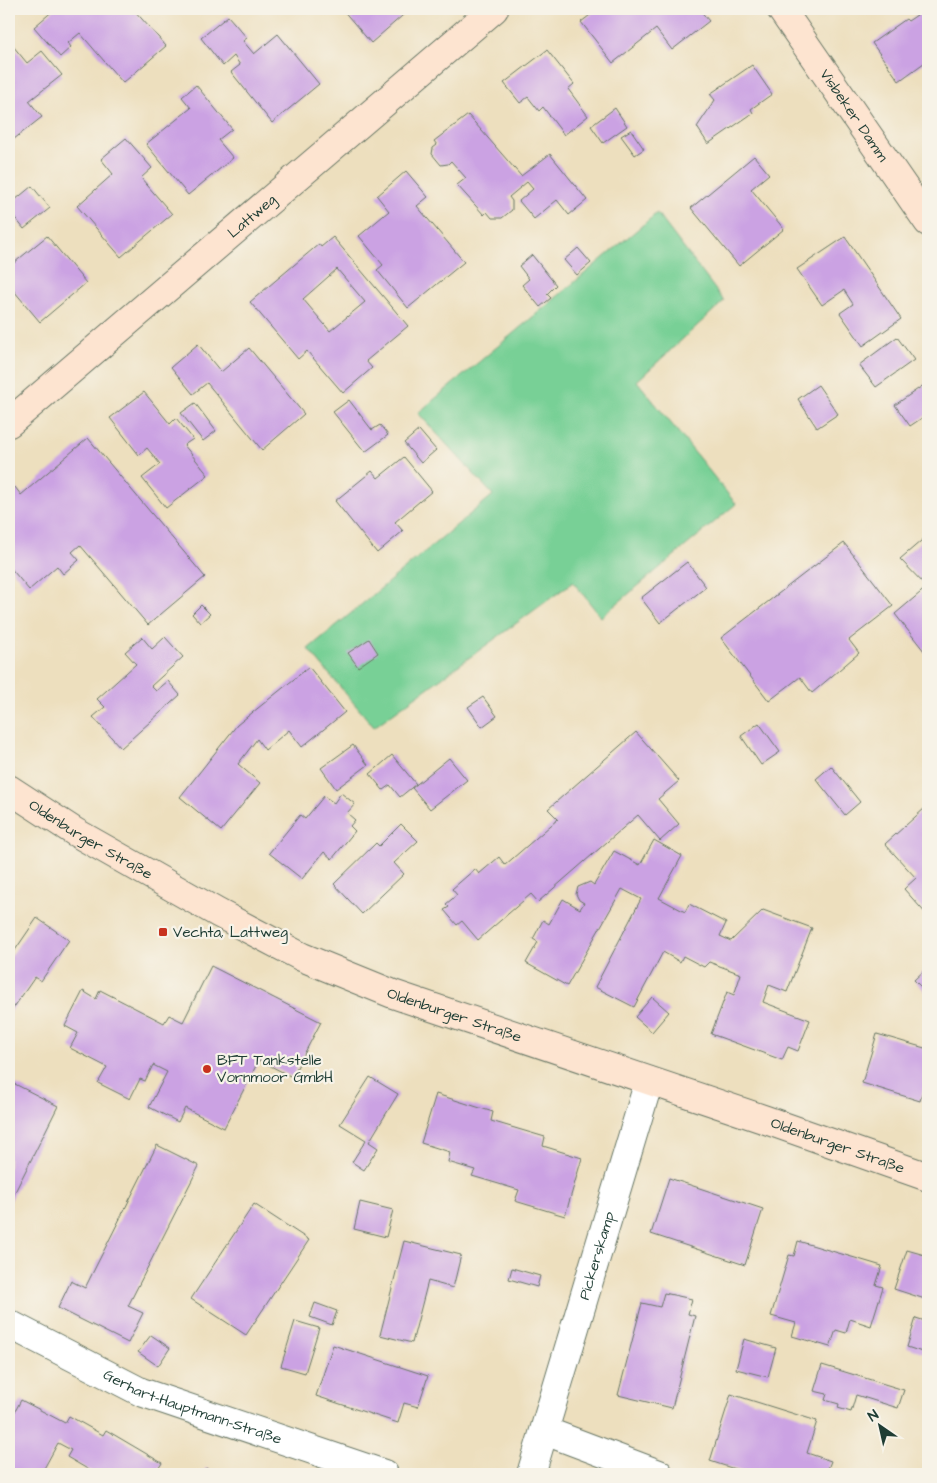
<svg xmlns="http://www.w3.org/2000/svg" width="937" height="1483" font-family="'Architects Daughter',sans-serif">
<rect width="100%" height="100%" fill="#f7f3e8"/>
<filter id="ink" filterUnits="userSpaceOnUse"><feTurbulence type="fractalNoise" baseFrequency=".02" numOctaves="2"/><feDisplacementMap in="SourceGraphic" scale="10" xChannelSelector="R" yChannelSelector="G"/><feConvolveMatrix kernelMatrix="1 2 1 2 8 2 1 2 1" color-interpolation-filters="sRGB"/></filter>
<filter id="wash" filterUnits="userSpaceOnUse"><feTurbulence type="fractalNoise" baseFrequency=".0096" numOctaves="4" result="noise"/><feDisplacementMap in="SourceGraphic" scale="20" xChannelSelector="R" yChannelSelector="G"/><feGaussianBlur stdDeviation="1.12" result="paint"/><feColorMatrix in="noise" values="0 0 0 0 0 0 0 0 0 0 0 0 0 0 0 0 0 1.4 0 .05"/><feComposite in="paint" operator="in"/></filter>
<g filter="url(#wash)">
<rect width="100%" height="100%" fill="#eddfbe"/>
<path fill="#78d096" stroke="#4c8665" d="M657,213L724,301L637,381L736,504L601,617L573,582L374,727L308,649L493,495L418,413Z"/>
<g id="blocks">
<g fill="#cba2e3" fill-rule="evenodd">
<path d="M55,9H133L166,46L123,83L80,33L68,43L71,47L60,57L34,27Z"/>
<path d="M342,9H410L371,43Z"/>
<path d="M598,9H699L709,21L672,50L656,29L613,63L581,22Z"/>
<path d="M926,9H928V60L899,81L872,43L906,19L908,21Z"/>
<path d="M228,16L247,38L243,41L254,54L278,34L319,84L272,123L231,72L240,65L234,56L223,66L201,38Z"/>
<path d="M13,46L27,63L42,51L62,75L29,101L42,117L9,143V49Z"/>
<path d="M547,50L574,84L568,89L588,116L564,135L543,107L539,111L528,97L520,103L504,83Z"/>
<path d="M752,65L772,94L751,109L753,113L708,144L697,127L715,100L710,94Z"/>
<path d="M196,85L232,129L218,140L233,158L188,195L146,144L191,108L182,97Z"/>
<path d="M615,108L627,126L603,143L591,126Z"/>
<path d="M468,115L521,176L550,154L587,200L569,215L557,200L534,219L519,201L533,189L527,182L509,197L512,201V210L502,218H492L487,212L484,215L457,185L466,178L451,161L448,164L441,165L432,154L433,148L437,145L434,141Z"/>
<path d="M631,130L644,149L635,155L621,136Z"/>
<path d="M126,138L152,168L141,178L172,214L121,257L77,206L113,174L101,159Z"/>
<path d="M754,156L769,174L751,189L784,229L739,266L691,208Z"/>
<path d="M406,171L428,197L417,206L464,262L408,308L377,270L383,265L359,236L389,211L377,196Z"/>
<path d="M32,186L50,208L24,229L9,210V205Z"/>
<path d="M47,236L86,283L40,322L9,285V267Z"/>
<path d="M333,237L408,326L366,361L372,368L343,393L307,351L298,359L250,302L319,244L321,247ZM337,269L365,302L330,331L303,299Z"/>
<path d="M845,237L901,319L863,346L840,313L853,304L844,290L822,305L797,269Z"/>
<path d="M578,248L591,263L577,275L564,260Z"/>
<path d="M532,255L556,285L547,294L551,298L540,307L522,285L529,279L519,266Z"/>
<path d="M897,337L914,360L876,387L859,365Z"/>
<path d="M198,344L221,372L249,348L304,414L262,450L207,383L193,394L171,367Z"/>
<path d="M928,382V414L910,426L895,405Z"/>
<path d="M818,385L838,414L817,428L798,399Z"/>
<path d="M144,392L170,424L176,418L193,439L184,445L208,475L166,508L142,478L160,464L147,448L139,455L110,418Z"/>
<path d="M349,400L372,430L380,425L388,435L365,452L333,412Z"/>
<path d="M195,403L216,431L203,441L181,413Z"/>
<path d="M419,430L436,450L421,463L404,443Z"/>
<path d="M88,438L205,577L148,625L80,545L72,552L79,560L63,574L57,566L29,590L9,566V504L12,502L9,498V492L15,487L21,495Z"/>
<path d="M404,457L432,491L395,522L403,531L377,553L335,501L372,471L378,478Z"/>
<path d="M928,535V656L895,614L927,587L900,559Z"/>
<path d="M844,543L893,606L849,640L859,653L812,693L800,677L769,701L721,638Z"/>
<path d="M687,562L706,587L660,623L641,598Z"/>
<path d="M201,605L210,614L200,623L192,614Z"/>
<path d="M142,637L152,649L165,637L183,657L151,686L156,691L168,681L180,695L121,748L93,717L105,707L97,699L136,664L125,652Z"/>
<path d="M369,639L378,653L358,667L348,653Z"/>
<path d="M309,667L345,712L302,747L289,730L265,750L257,739L238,764L260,783L221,831L180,797L237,725Z"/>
<path d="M483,697L497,716L482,727L468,707Z"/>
<path d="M759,723L780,752L761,765L741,736Z"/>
<path d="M636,732L679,781L658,799L679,824L660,841L638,815L538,902L531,894L478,940L462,921L457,925L444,910L449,907L446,904L457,895L452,889L475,869L479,874L499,857L505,865L558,819L548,809Z"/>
<path d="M353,745L368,765L336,789L321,768Z"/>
<path d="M392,755L416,784L400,797L390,785L383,790L370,774Z"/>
<path d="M449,758L467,780L430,809L412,788Z"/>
<path d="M831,766L860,802L845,815L816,779Z"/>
<path d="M341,793L355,804L347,813L355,820L350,826L355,831L332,859L324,852L302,879L269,853L300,815L305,819L324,796L334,803Z"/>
<path d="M925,808L928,812V916L904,889L916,878L885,844Z"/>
<path d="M401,824L418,841L394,863L404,874L362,914L334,884L376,843L379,846Z"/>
<path d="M654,840L682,856L659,898L685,912L689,904L726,923L720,936L731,941L763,910L812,928L787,992L769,985L763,1002L810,1020L798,1051L788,1047L782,1060L711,1034L727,992L734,995L741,974L709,962L704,967L683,956L680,962L663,952L634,1007L595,987L641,899L622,889L567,986L526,963L538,942L533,939L543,920L549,924L563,899L580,909L584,903L579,900L576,894L578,887L590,882L594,885L614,851L640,865Z"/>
<path d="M37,918L69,940L41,981L35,977L10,1013L9,1012V959Z"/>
<path d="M211,966L321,1022L292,1077L259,1060L224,1128L185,1108L178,1122L149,1107L167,1072L153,1065L145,1081L140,1079L130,1099L98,1083L107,1067L70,1048L78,1033L65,1026L83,991L96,999L100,990L164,1023L169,1015L183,1022Z"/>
<path d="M928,967V994L914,980Z"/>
<path d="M652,997L669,1012L652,1032L635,1017Z"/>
<path d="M877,1034L928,1049V1073L920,1101L862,1083Z"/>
<path d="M370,1077L398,1094L369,1142L378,1148L364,1170L352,1162L366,1140L340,1124Z"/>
<path d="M9,1081L58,1106L9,1204Z"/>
<path d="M436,1094L493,1112L491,1121L545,1137L543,1146L582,1158L565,1216L515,1201L519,1190L472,1176L475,1170L448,1162L450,1152L421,1143Z"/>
<path d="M157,1145L199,1166L128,1306L143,1313L128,1343L58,1308L71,1281L85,1288Z"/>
<path d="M669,1178L763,1209L745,1265L651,1234Z"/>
<path d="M360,1202L393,1210L386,1237L354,1229Z"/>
<path d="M254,1204L309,1240L246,1335L191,1299Z"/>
<path d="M404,1241L461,1255L453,1288L428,1281L412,1343L380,1335Z"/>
<path d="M798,1241L882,1266L876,1285L883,1287L871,1326L850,1319L846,1333L836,1330L830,1347L792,1336L796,1323L771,1316L789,1255L794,1256Z"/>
<path d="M907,1250L928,1256V1300L894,1289Z"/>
<path d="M512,1268L540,1276L537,1287L509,1279Z"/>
<path d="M664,1293L692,1299L688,1314L695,1316L672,1408L618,1395L642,1303L660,1307Z"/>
<path d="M315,1303L337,1311L332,1325L310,1317Z"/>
<path d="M916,1318L928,1322V1354L907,1347Z"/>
<path d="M295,1321L319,1328L305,1373L281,1366Z"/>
<path d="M151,1335L170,1348L158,1366L138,1352Z"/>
<path d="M744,1339L776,1348L768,1377L736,1369Z"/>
<path d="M333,1345L428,1376L418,1407L404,1403L398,1423L316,1396Z"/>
<path d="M822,1365L904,1390L898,1408L856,1395L851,1412L838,1408L839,1404L825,1400L827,1394L814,1391Z"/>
<path d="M731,1394L817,1421L807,1453L831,1461L826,1474H750L710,1461Z"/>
<path d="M21,1400L65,1423L69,1416L103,1435L106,1430L162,1463L155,1474H96L67,1457L71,1450L58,1443L41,1474H15L9,1471V1423Z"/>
<path d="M206,1468L215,1474H202Z"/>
</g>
</g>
</g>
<g filter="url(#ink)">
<use href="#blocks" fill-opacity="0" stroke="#677664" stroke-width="1"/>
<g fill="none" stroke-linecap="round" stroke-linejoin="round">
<defs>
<g id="street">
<path id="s1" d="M9,1324L141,1392L384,1474"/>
<path d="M545,1431L659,1474"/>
<path id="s2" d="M531,1474L649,1081"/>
</g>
<g id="secondary">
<path id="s3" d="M781,9L928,222"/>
<path id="s4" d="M9,423L494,9"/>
<path id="s5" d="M9,789L75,832L218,913L302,957L393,994L766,1120L928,1177"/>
</g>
</defs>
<use href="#street" stroke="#677664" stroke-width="30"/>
<use href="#secondary" stroke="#677664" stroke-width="30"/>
<use href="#street" stroke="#fff" stroke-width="28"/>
<use href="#secondary" stroke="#fde4d0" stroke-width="28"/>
</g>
</g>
<g fill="#c8321e" stroke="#f7f3e8" stroke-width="2">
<rect x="158" y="927" width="10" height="10" rx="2.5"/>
<circle cx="207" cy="1069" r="5"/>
</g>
<g text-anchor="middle" stroke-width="4.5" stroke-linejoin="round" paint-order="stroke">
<g font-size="15" fill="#1f3d34" stroke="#f7f3e8">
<text dy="5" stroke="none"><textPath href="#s3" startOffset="129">Visbeker Damm</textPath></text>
<text dy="5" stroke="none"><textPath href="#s4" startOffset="319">Lattweg</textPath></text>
<text dy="5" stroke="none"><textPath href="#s5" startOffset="96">Oldenburger Straße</textPath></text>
<text dy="5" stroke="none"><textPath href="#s5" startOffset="501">Oldenburger Straße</textPath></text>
<text dy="5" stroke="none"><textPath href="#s5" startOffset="906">Oldenburger Straße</textPath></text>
<text dy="5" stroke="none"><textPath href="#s2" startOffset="228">Pickerskamp</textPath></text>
<text dy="5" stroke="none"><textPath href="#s1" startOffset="202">Gerhart-Hauptmann-Straße</textPath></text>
</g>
<g font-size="15" fill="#1f3d34" stroke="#f7f3e8" text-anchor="start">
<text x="173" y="937">Vechta, Lattweg</text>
<text x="217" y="1065">BFT Tankstelle<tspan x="217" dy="17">Vornmoor GmbH</tspan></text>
</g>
</g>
<rect width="937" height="1483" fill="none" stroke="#f7f3e8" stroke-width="30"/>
<g transform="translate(880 1426) rotate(326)" stroke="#f7f3e8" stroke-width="4" paint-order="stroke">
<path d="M0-4L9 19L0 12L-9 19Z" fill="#1f3d34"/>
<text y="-8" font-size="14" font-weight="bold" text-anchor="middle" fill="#1f3d34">N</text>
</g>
</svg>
